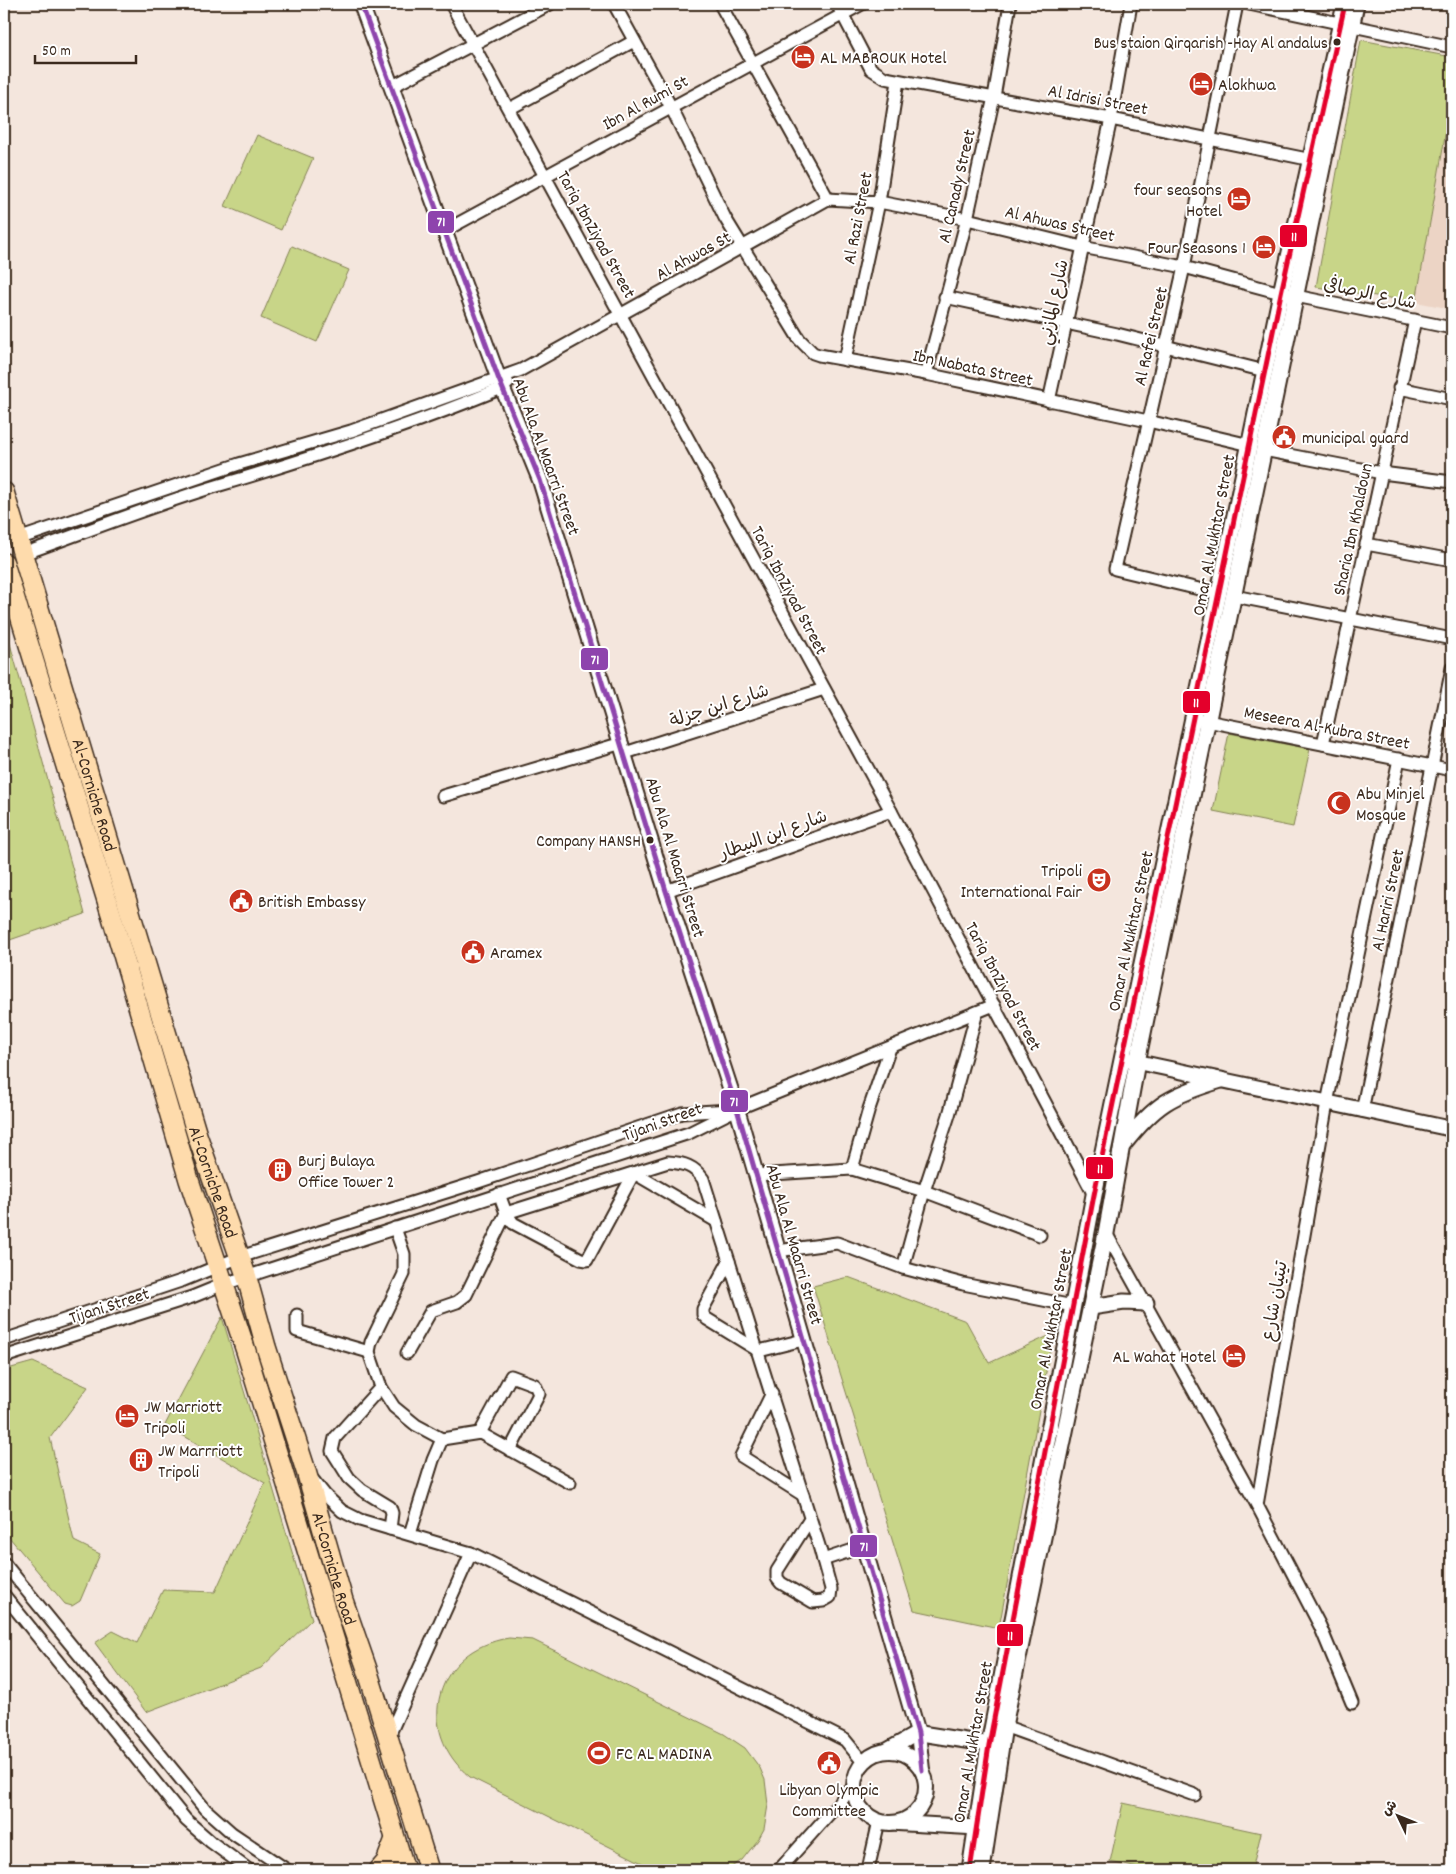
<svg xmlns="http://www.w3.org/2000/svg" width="1456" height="1874" font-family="Dekko,'Playpen Sans Arabic',sans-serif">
<rect width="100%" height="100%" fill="#f4e6dd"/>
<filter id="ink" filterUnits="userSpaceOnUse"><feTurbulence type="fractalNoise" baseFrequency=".02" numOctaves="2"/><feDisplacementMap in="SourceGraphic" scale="10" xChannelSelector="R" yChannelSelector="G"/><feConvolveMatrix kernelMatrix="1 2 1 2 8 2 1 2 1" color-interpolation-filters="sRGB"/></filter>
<g filter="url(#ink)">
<path fill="#ecd4c5" d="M1452,97V309L1416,302Z"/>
<g fill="#c8d588" stroke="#828053">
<path d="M1361,40L1452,57V97L1416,302L1316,287Z"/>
<path d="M257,135L313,158L281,230L225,206Z"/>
<path d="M292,246L349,270L317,342L261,318Z"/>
<path d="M4,622L85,914L4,942Z"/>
<path d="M1229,733L1310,749L1293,827L1213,811Z"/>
<path d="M848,1277L966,1321L989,1363L1053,1334L999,1628L914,1610L813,1286Z"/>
<path d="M222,1317L312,1619L261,1668L146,1712L95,1643L113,1631L137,1643L163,1590L215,1592L265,1483L165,1425Z"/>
<path d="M33,1362L88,1387L50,1438L74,1541L100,1554L80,1601L72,1606L65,1604L4,1531V1370Z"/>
<path d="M509,1638L533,1640L724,1734L745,1748L760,1768L765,1780L768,1805L764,1829L758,1840L742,1860L727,1870H656L470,1777C413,1730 435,1649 509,1638Z"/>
<path d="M1123,1803L1261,1833L1252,1870H1148L1110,1862Z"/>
</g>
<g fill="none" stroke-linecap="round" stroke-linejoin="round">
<defs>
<g id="minor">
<path d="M451,4L891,811L1094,1195"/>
<path d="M614,4L671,107L725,218L799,339L813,353L819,355L926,374L1148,421L1250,445"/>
<path d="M720,4L828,199"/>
<path d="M837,4L871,69L885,78L1111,119L1312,160"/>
<path d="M1249,4L1452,47"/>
<path d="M393,86L550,4"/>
<path d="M509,109L634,41"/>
<path d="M446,230L862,4"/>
<path d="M945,297L1117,334L1265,371"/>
<path d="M845,360L879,202L898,81"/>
<path d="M926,374L967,219L994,97L1010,4"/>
<path d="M1399,388L1452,399"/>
<path d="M1049,401L1111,119L1131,4"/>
<path d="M1263,450L1382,473L1452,482"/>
<path d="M18,539L239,464L351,431L521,370L828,199L879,202L967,219L1082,247L1184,267L1281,293L1452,328"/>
<path d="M1366,544L1452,560"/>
<path d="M23,554C88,531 153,505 220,485C315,457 410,426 502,388L508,383"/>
<path d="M1220,594L1115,569L1184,267L1237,4"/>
<path d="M1234,596L1452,639"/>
<path d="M1202,720L1452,770"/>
<path d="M1323,744L1415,320"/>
<path d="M625,753L824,689"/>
<path d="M443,796L622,743"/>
<path d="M666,891L891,811"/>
<path d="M1362,1111L1452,668"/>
<path d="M852,1169L869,1109L890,1048"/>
<path d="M756,1175L852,1169L924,1191L949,1115L977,1012"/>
<path d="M499,1194L506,1213L513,1223L581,1259L587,1260L634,1173L716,1221"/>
<path d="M395,1228L404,1254V1274L371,1342L369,1352L381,1387L394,1407L416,1425L442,1439L480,1433L570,1483"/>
<path d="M1106,1233L1257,1505L1320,1626L1352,1703"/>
<path d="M777,1251L837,1243L903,1268L924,1191L1040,1235"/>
<path d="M729,1261L703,1309V1315L707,1319L759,1351L803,1340"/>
<path d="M903,1268L963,1284L1073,1306"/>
<path d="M297,1315V1331L369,1352"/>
<path d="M4,1340L184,1280L240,1257L478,1182L682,1113L730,1110"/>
<path d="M407,1353L431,1311L457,1302L466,1295L506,1213L668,1162C684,1163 694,1166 703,1179L820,1549L831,1589L830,1597L823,1601L813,1602L781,1583L777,1578V1571L810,1519"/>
<path d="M4,1357L192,1297L224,1284L689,1133L737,1109L994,1005"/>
<path d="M381,1387L335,1438L332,1451L349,1478L362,1490L390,1507L392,1513L390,1529"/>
<path d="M772,1393L741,1456L803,1495"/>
<path d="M480,1433L511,1376L535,1385L539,1394L510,1450"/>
<path d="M313,1480L325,1495L342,1511L360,1520L471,1553L845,1740L863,1762"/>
<path d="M1257,1505L1327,1103L1399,759"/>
<path d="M410,1534L433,1460L442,1439"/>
<path d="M823,1560L862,1547"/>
<path d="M4,1563L205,1809L232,1833L287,1870"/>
<path d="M4,1595L186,1820L211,1842L249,1870"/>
<path d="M1004,1726L1195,1795"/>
<path d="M388,1738L471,1553"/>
<path d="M779,1870L854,1786"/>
<path d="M868,1870L879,1821"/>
</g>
<g id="tertiary">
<path d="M361,4L498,377L540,480L666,891L737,1109L918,1733L922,1770"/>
<path d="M1128,1060L1452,1129"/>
<path d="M886,1751L918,1733L1000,1746"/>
<circle cx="890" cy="1787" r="36"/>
<path d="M898,1823L986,1828"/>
</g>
<g id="secondary">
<path d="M1123,1145C1155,1104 1171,1095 1221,1080"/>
<path d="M1091,1307L1124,1302L1146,1303"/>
<path d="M970,1870L989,1745L1094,1195L1281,293L1345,4"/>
<path d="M982,1870L1004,1726L1106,1233L1137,1062L1356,4"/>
</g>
<g id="trunk">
<path id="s1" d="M4,492L197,1135L247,1278L266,1347L306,1471L343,1600L367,1669L429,1870"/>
<path d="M4,563L112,917L189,1180L246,1351L405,1870"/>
<path d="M379,1870L386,1862L395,1839"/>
</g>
</defs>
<use href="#minor" stroke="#3b2a1e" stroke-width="15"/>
<use href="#tertiary" stroke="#3b2a1e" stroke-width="18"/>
<use href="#secondary" stroke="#3b2a1e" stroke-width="19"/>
<use href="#trunk" stroke="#3b2a1e" stroke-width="22"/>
<use href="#minor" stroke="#fff" stroke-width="11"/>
<use href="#tertiary" stroke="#fff" stroke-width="14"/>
<use href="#secondary" stroke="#fff" stroke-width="15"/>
<use href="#trunk" stroke="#fedbac" stroke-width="19"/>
<defs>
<path id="bus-1" d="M361,4L498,377L540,480L666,891L737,1109L918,1733L922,1770"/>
<path id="bus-2" d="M970,1870L989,1745L1094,1195L1281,293L1345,4"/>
</defs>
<use href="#bus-1" stroke="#fff" stroke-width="9"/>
<use href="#bus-2" stroke="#fff" stroke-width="9"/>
<use href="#bus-1" stroke="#8e44ad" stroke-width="5"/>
<use href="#bus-2" stroke="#e4002b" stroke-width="5"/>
</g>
</g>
<defs>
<symbol id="hotel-disc" viewBox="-11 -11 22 22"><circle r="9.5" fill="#c8321e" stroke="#fff"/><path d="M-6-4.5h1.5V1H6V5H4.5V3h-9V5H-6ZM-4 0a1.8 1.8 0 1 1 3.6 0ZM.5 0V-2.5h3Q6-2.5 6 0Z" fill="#fff"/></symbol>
<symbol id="civic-disc" viewBox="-11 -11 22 22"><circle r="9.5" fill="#c8321e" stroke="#fff"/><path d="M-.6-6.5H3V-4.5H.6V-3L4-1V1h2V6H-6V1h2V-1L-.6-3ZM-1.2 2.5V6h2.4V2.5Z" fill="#fff"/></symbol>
<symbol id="mosque-disc" viewBox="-11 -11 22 22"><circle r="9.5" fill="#c8321e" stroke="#fff"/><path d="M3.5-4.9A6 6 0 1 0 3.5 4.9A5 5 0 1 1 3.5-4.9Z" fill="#fff"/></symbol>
<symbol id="theatre-disc" viewBox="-11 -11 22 22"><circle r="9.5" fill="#c8321e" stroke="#fff"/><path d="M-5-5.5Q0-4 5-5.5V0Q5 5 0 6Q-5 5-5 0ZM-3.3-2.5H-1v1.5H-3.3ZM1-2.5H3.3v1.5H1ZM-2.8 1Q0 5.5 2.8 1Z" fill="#fff"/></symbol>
<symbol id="building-disc" viewBox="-11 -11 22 22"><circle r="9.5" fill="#c8321e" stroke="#fff"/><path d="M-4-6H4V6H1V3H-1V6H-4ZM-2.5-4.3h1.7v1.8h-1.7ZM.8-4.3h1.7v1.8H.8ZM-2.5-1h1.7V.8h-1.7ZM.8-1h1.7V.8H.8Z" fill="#fff"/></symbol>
<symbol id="stadium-disc" viewBox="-11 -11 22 22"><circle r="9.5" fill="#c8321e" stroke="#fff"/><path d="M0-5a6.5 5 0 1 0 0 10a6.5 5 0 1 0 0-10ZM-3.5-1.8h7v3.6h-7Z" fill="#fff"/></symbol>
</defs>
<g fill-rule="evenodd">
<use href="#hotel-disc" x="789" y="43" width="28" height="28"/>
<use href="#hotel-disc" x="1187" y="70" width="28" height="28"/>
<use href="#hotel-disc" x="1225" y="185" width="28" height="28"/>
<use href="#hotel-disc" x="1250" y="233" width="28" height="28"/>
<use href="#civic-disc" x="1270" y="423" width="28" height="28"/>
<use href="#mosque-disc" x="1325" y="789" width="28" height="28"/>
<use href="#theatre-disc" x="1085" y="866" width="28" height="28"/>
<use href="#civic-disc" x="227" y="887" width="28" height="28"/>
<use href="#civic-disc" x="459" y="938" width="28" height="28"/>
<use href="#building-disc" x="266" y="1156" width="28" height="28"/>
<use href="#hotel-disc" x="1220" y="1342" width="28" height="28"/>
<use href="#hotel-disc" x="113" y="1402" width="28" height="28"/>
<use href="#building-disc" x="127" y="1446" width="28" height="28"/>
<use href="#stadium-disc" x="585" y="1739" width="28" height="28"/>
<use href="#civic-disc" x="815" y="1749" width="28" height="28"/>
</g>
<g fill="#3b2a1e" stroke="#fff" stroke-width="2">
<circle cx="1337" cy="42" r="4.5"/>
<circle cx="650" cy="840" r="4.5"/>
</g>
<g text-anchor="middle" stroke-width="4" stroke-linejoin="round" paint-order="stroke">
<g font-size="17" fill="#3b2a1e" stroke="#fff" text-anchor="end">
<text x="1328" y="48">Bus staion Qirqarish -Hay Al andalus</text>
<text x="641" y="846">Company HANSH</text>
</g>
<g font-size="18" fill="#3b2a1e" stroke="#fff" text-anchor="start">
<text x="820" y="63">AL MABROUK Hotel</text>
<text x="1218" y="90">Alokhwa</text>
<text x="1222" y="195" text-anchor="end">four seasons<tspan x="1222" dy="21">Hotel</tspan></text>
<text x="1246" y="253" text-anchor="end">Four Seasons 1</text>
<text x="1302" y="443">municipal guard</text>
<text x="1356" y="799">Abu Minjel<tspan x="1356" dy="21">Mosque</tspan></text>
<text x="1082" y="876" text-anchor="end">Tripoli<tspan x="1082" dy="21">International Fair</tspan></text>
<text x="258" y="907">British Embassy</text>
<text x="490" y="958">Aramex</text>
<text x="298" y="1166">Burj Bulaya<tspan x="298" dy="21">Office Tower 2</tspan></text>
<text x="1216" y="1362" text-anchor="end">AL Wahat Hotel</text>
<text x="144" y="1412">JW Marriott<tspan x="144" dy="21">Tripoli</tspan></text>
<text x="158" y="1456">JW Marrriott<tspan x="158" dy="21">Tripoli</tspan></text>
<text x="616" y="1759">FC AL MADINA</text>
<text x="829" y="1795" text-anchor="middle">Libyan Olympic<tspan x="829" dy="21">Committee</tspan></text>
</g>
<g font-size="18" fill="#3b2a1e" stroke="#fff">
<text transform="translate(1098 99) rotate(11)" y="6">Al Idrisi Street</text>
<text transform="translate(645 102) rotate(-29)" y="6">Ibn Al Rumi St</text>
<text transform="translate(956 186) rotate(-77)" y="6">Al Canady Street</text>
<text transform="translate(857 218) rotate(-79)" y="6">Al Razi Street</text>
<text transform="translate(1060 223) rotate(13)" y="6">Al Ahwas Street</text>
<text transform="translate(597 234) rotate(61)" y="6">Tariq IbnZiyad Street</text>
<text transform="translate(693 255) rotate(-29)" y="6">Al Ahwas St</text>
<text transform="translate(1370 293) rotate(12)" y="6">شارع الرصافي</text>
<text transform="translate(1053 302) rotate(-78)" y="6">شارع المازني</text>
<text transform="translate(1150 336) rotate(-77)" y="6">Al Rafei Street</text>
<text transform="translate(973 367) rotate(12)" y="6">Ibn Nabata Street</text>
<text transform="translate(547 456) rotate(70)" y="6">Abu Ala Al Maarri Street</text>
<text transform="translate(1352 529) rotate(-78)" y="6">Sharia Ibn Khaldoun</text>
<text transform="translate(1213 535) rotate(-79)" y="6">Omar Al Mukhtar Street</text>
<text transform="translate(790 590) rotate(62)" y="6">Tariq IbnZiyad Street</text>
<text transform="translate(719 705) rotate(-18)" y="6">شارع ابن جزلة</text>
<text transform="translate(1327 727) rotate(11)" y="6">Meseera Al-Kubra Street</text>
<text dy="6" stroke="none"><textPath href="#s1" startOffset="316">Al-Corniche Road</textPath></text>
<text transform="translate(773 834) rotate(-20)" y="6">شارع ابن البيطار</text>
<text transform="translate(676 857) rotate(73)" y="6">Abu Ala Al Maarri Street</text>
<text transform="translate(1387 900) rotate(-78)" y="6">Al Hariri Street</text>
<text transform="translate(1130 931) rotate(-78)" y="6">Omar Al Mukhtar Street</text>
<text transform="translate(1004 986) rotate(62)" y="6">Tariq IbnZiyad Street</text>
<text transform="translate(662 1121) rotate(-20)" y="6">Tijani Street</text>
<text dy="6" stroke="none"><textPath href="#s1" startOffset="721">Al-Corniche Road</textPath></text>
<text transform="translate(795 1244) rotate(74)" y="6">Abu Ala Al Maarri Street</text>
<text transform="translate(1274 1301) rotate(-80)" y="6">تيتيان شارع</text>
<text transform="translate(109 1305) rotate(-18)" y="6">Tijani Street</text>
<text transform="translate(1050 1329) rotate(-79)" y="6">Omar Al Mukhtar Street</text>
<text dy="6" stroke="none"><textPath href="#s1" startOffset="1126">Al-Corniche Road</textPath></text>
<text transform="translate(972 1742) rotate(-80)" y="6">Omar Al Mukhtar Street</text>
</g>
</g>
<g stroke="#fff" stroke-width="2">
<rect x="427" y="210" width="28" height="24" rx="5" fill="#8e44ad"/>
<rect x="1279" y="224" width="29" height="24" rx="5" fill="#e4002b"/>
<rect x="580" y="647" width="29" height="24" rx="5" fill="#8e44ad"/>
<rect x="1182" y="690" width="29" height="24" rx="5" fill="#e4002b"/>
<rect x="720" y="1089" width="29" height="24" rx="5" fill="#8e44ad"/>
<rect x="1085" y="1156" width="29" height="24" rx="5" fill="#e4002b"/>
<rect x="849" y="1534" width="29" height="24" rx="5" fill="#8e44ad"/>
<rect x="996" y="1623" width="28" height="24" rx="5" fill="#e4002b"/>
</g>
<g font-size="14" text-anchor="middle" font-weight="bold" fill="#fff">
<text x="441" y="226">71</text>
<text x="1294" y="241">11</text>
<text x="595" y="664">71</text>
<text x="1196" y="707">11</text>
<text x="734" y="1106">71</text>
<text x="1100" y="1173">11</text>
<text x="864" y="1551">71</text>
<text x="1010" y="1640">11</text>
</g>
<rect width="1456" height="1874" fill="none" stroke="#fff" stroke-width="20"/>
<rect x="10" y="10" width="1436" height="1854" fill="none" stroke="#3b2a1e" stroke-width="2" filter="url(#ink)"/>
<g transform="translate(1398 1816) rotate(313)" stroke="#ffffff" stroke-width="4" paint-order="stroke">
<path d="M0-4L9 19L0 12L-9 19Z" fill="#3b2a1e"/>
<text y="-8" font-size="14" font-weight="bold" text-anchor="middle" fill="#3b2a1e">ش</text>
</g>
<path d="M35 55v8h101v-8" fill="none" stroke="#3b2a1e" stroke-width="2.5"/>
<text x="42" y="55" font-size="15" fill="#3b2a1e" stroke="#ffffff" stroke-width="4" paint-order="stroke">50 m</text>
</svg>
